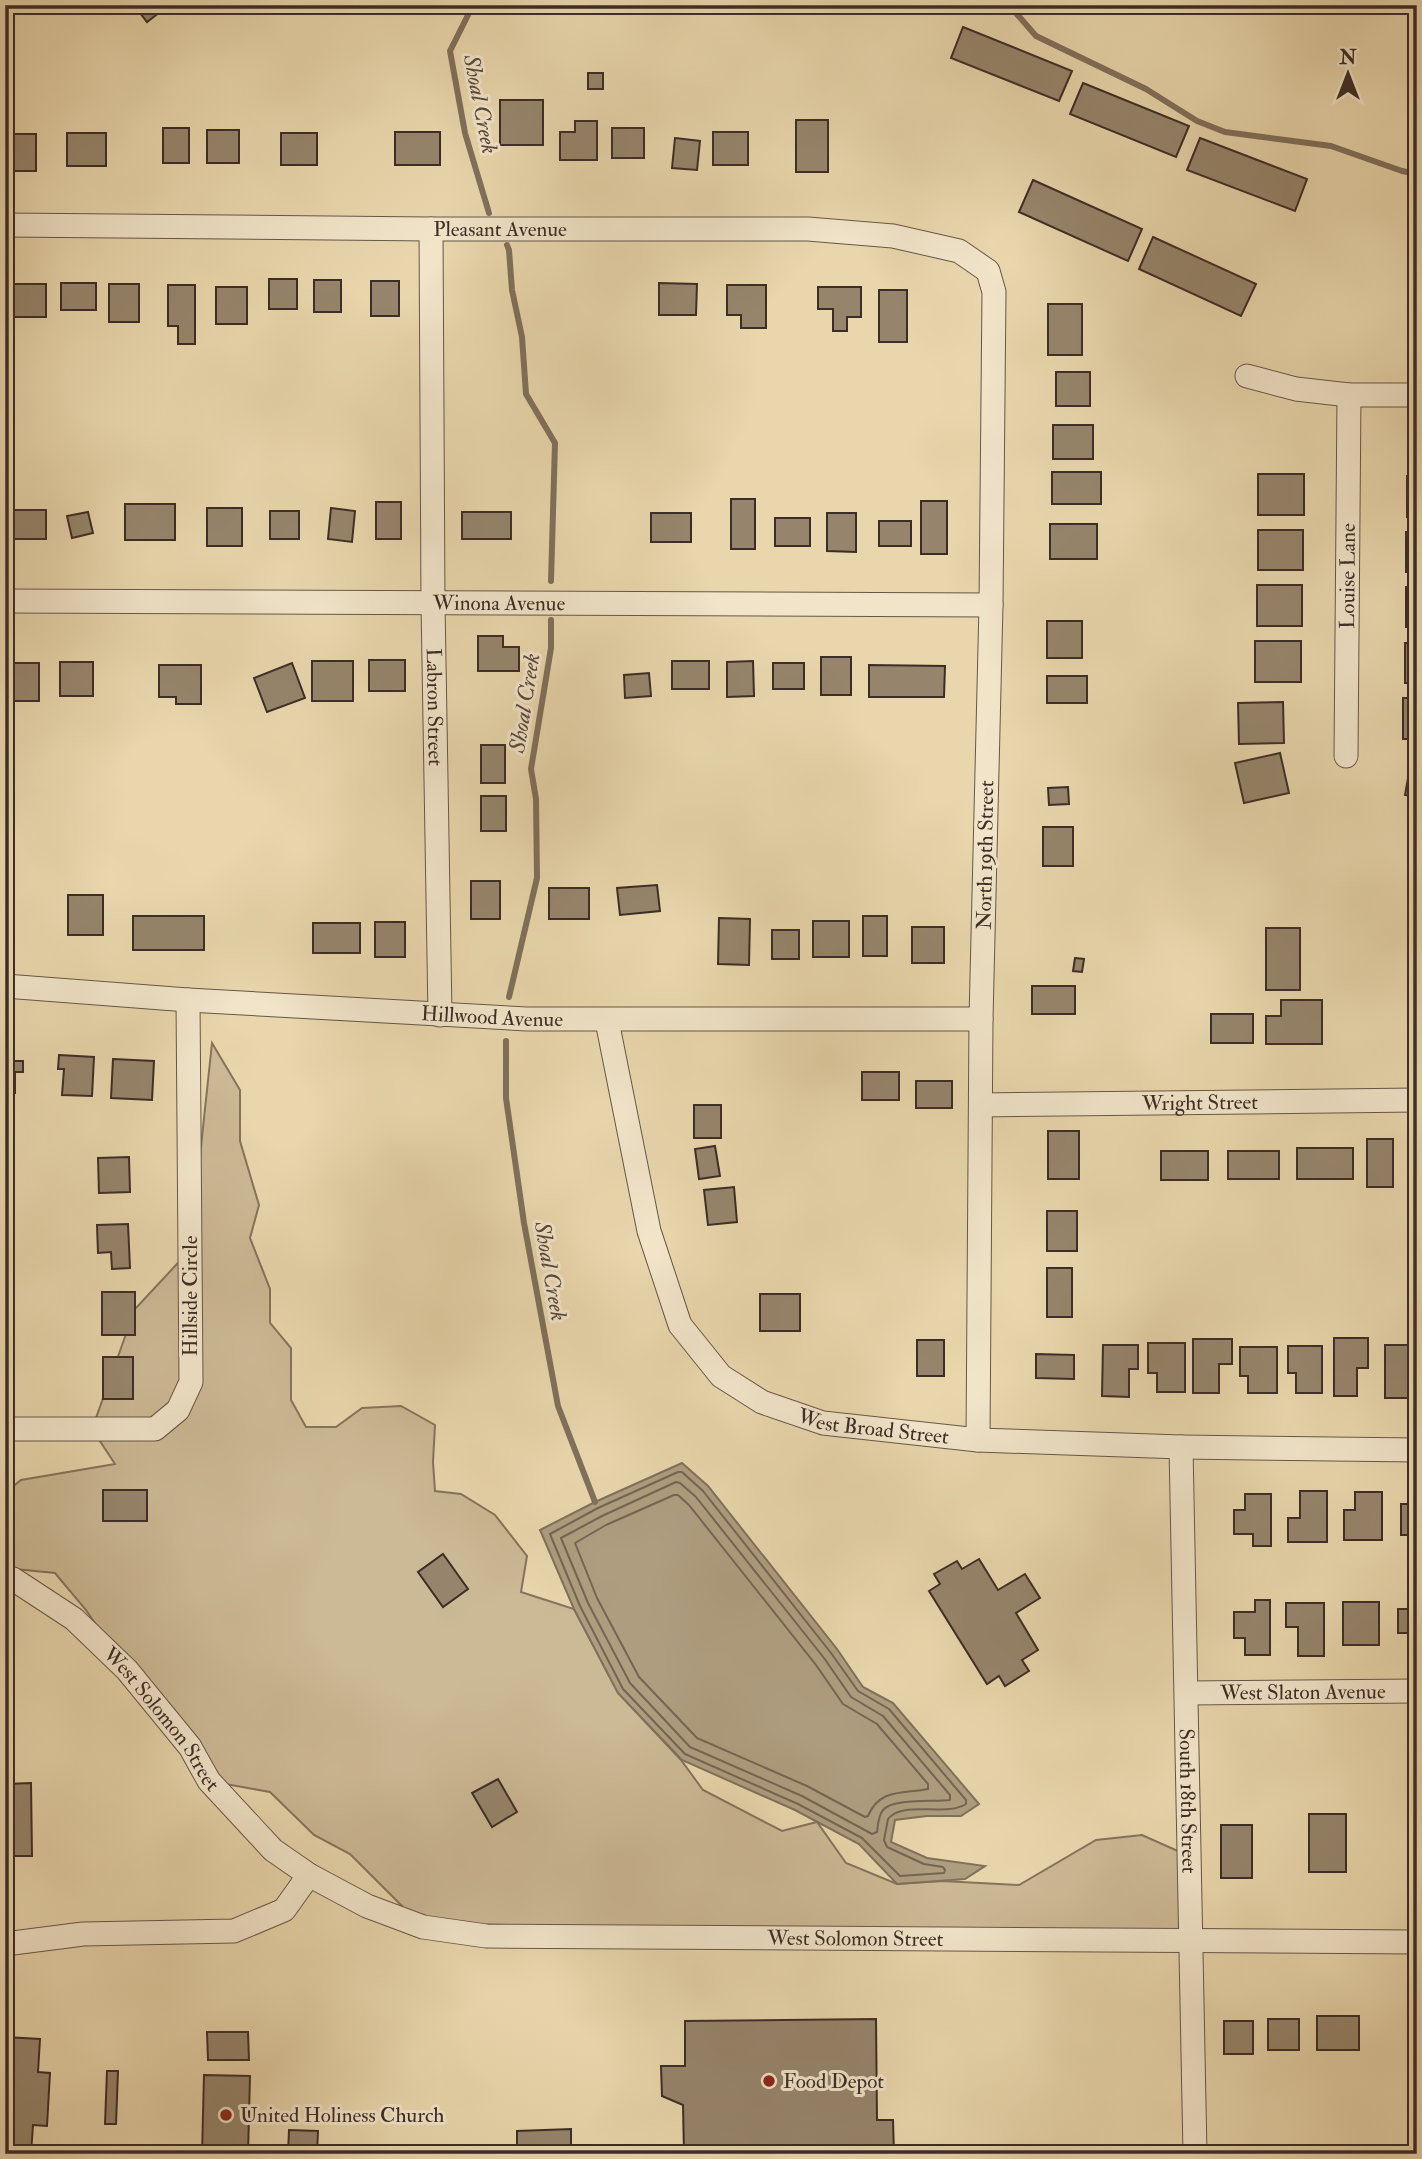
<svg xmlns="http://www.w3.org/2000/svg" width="1422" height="2159" font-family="'IM FELL Double Pica',serif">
<rect width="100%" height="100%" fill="#e9d6ac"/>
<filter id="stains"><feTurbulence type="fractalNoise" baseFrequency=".00286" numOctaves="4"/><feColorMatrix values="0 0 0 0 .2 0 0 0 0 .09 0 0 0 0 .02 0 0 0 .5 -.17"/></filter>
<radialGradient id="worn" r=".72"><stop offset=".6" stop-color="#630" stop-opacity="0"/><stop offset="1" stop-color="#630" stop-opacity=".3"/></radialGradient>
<path fill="#ccb995" stroke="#84735e" stroke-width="2" d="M212,1043L240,1090V1141L259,1205L250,1238L270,1289V1323L291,1348V1400L306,1427H336L362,1408L401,1406L435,1425L433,1462L435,1491L461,1494L495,1515L527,1556L521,1592L574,1609L618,1693L681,1760L703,1790L782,1831L817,1822L846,1863L897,1884L942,1881L1019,1885L1096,1840L1142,1835L1189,1856L1190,1940L423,1927L350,1854L314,1835L270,1792L209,1781L127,1670L86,1610L55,1573L5,1568V1493L21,1480L115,1464L92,1429L135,1309L190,1250Z"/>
<path fill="#ae9d7f" stroke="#80705c" stroke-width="2" d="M682,1463L708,1486L837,1649L863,1687L893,1703L979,1804L961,1816H927L895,1820L891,1842L927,1858L985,1866L965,1879L897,1884L859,1844L795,1810L682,1760L618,1693L574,1609L540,1530L595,1502Z"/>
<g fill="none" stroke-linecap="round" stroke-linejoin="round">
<g stroke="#756553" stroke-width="2">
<path d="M678,1472H682L703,1491L831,1653L858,1691L889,1709L966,1800V1804C947,1817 902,1800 888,1819L884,1840L887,1847L924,1864L943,1867L945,1870L944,1873L900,1876L862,1838L798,1804L685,1754L623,1689L580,1606L550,1534L598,1508Z"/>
<path d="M676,1482L680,1483L696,1497L824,1658L851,1697L883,1716L950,1795V1800C934,1802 893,1798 883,1810C878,1816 878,1825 877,1832L872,1834L802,1796L690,1747L630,1683L588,1603L561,1538L602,1516Z"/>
<path d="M674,1495H678L689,1505L816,1665L843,1704L877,1724L928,1784V1789C903,1794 880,1788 868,1816L865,1817L807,1786L697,1738L639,1677L597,1598L575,1543L606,1525Z"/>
</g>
<g stroke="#80705c" stroke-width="6">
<path d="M473,5L450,51L465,133L489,213"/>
<path d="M1009,5L1036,36L1146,89L1197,121L1225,132L1331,146L1402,171L1417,174"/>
<path d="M507,245L509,250L512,290L522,337L526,394L555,443L551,581"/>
<path d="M509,997L537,878L536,799L531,769L551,648V620"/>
<path d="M506,1041V1098L524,1223L558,1406L595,1502"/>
</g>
</g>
<g fill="#96856c" stroke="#3c2d27" stroke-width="2">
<path d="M134,5H169L147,22Z"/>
<path d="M963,27L1072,71L1059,101L951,58Z"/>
<rect x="588" y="73" width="15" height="16"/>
<path d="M1083,83L1189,126L1176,157L1070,114Z"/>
<rect x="500" y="100" width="43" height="45"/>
<rect x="796" y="120" width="32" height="52"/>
<path d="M575,121H597V160H560V132H575Z"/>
<rect x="163" y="128" width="26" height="35"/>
<rect x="612" y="128" width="32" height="30"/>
<rect x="207" y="130" width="32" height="33"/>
<rect x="395" y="132" width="45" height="33"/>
<rect x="713" y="132" width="35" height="33"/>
<rect x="67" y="133" width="39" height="33"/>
<rect x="281" y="133" width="36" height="32"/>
<path d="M8,134H36V171H5V148H8Z"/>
<path d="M675,138L700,141L697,170L672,168Z"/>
<path d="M1200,138L1307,179L1295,211L1187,170Z"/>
<path d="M1033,180L1142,229L1128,261L1019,212Z"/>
<path d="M1153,237L1256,284L1241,316L1139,269Z"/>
<rect x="269" y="279" width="28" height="30"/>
<rect x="314" y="280" width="27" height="32"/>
<rect x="371" y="281" width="28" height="35"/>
<rect x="61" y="283" width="35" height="27"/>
<path d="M659,283L697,284L696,315H659Z"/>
<rect x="8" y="284" width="38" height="33"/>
<rect x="109" y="284" width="30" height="38"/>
<path d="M168,285H195V344H178V326H168Z"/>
<path d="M727,285H766V328H741V315H727Z"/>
<rect x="216" y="287" width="31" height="37"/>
<path d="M818,287H861V317H847V331H833V309H818Z"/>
<rect x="879" y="290" width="28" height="52"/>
<rect x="1048" y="304" width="34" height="51"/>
<rect x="1412" y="306" width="5" height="48"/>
<rect x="1056" y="372" width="34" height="34"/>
<rect x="1409" y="420" width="8" height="42"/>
<rect x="1053" y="425" width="40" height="34"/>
<rect x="1052" y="472" width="49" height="32"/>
<rect x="1258" y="474" width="46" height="41"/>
<rect x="1407" y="476" width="10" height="41"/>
<rect x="731" y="499" width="24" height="50"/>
<rect x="921" y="501" width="26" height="53"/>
<rect x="376" y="502" width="25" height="37"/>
<rect x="125" y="504" width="50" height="36"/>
<rect x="207" y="508" width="35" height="38"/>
<path d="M331,508L355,511L352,542L328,539Z"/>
<rect x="7" y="510" width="39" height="29"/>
<rect x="270" y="511" width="29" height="28"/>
<path d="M88,512L93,533L72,538L67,516Z"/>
<rect x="462" y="512" width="49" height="27"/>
<rect x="651" y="513" width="40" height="29"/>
<path d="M827,513H856V552L827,551Z"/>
<rect x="775" y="518" width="35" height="28"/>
<rect x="879" y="521" width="32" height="25"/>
<rect x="1050" y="524" width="47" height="35"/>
<rect x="1258" y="530" width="45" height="40"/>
<rect x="1406" y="532" width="11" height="40"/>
<rect x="1257" y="585" width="45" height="41"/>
<rect x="1406" y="587" width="11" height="40"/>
<rect x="1047" y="621" width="35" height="37"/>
<path d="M478,636H503V647H519V671H478Z"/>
<rect x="1255" y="641" width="46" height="41"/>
<rect x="1405" y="643" width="12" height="40"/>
<rect x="821" y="657" width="30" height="38"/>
<rect x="369" y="660" width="36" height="31"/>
<rect x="312" y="661" width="41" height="40"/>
<rect x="672" y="661" width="37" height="28"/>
<path d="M753,661L754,696L727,697V662Z"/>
<rect x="60" y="662" width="33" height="34"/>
<rect x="11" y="663" width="28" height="38"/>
<path d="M292,663L305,698L267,712L254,678Z"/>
<rect x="773" y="663" width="31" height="26"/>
<path d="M159,665H201V704H176V697H159Z"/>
<path d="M869,665L945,666L944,697H869Z"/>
<path d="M649,673L651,696L625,698L624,675Z"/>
<rect x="1047" y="676" width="40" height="27"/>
<rect x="1403" y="698" width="14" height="41"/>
<path d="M1283,702L1284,743L1239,744L1238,703Z"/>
<rect x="481" y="745" width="24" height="38"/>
<path d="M1280,753L1289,793L1244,803L1235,763Z"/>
<path d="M1412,756L1417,757V797L1405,795Z"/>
<path d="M1068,787L1069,804L1049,805L1048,788Z"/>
<rect x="481" y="796" width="25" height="35"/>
<rect x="1043" y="827" width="30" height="39"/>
<rect x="471" y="881" width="29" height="38"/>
<path d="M657,885L660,911L620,915L617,888Z"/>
<rect x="549" y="888" width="40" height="31"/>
<rect x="68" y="895" width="35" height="40"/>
<rect x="133" y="916" width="71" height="34"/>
<rect x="863" y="916" width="24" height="40"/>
<path d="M719,918L750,919L749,965L718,964Z"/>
<rect x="813" y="921" width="36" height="36"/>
<rect x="375" y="922" width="30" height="35"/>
<rect x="313" y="923" width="47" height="30"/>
<rect x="912" y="927" width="32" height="36"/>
<rect x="1266" y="928" width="34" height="62"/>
<rect x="772" y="930" width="27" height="29"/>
<path d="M1075,958L1084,959L1082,972L1073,971Z"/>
<rect x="1032" y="986" width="43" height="28"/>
<path d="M1281,1000H1322V1044H1266V1016H1281Z"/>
<rect x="1211" y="1014" width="42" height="29"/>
<path d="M5,1051H13V1061H23V1072H15V1093H5Z"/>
<path d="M59,1055L94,1057L92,1096L62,1095L64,1069H58Z"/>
<path d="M113,1059L154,1061L152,1100L111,1098Z"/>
<rect x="862" y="1072" width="37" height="28"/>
<rect x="916" y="1081" width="36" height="27"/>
<rect x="694" y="1105" width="27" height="33"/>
<rect x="1048" y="1131" width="31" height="48"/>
<rect x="1367" y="1139" width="26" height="48"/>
<rect x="1412" y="1139" width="5" height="40"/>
<path d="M715,1146L720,1176L699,1179L695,1149Z"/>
<rect x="1297" y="1148" width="56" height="31"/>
<rect x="1161" y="1151" width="47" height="29"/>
<rect x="1228" y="1151" width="51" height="28"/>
<path d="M129,1157L130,1192L99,1193L98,1158Z"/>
<path d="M734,1187L737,1222L708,1225L704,1190Z"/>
<rect x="1047" y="1211" width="30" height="40"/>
<path d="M128,1224L130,1268L112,1269L111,1252L98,1253L97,1225Z"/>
<rect x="1047" y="1268" width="25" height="49"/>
<rect x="102" y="1292" width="33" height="43"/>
<rect x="760" y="1294" width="40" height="37"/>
<path d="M1334,1338H1368V1368H1357V1396H1334Z"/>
<path d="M1193,1339H1232V1364H1219V1393H1193Z"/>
<rect x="917" y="1340" width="27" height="36"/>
<path d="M1148,1343H1185V1392H1157V1373H1148Z"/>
<path d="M1103,1345H1138V1369H1129V1397L1102,1396Z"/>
<rect x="1385" y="1345" width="30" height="53"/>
<path d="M1288,1346H1322V1393H1296V1373H1288Z"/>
<path d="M1240,1347H1277V1393H1248V1376H1240Z"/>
<path d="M1036,1354L1074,1355V1379L1036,1378Z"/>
<rect x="103" y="1357" width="30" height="42"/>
<rect x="103" y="1490" width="44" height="31"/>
<path d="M1300,1491H1327V1542H1288V1518H1300Z"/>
<path d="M1355,1492H1382V1540H1344V1510H1355Z"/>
<path d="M1245,1494H1271V1546H1253V1534H1234V1510H1245Z"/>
<path d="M1401,1504H1417V1548H1415V1535H1401Z"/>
<path d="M443,1554L468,1589L443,1607L418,1572Z"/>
<path d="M979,1559L998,1590L1025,1574L1040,1598L1016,1613L1038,1650L1022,1660L1029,1671L1005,1686L999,1676L987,1684L929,1591L940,1584L934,1574L957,1561L962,1569Z"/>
<path d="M1413,1595H1417V1650H1410V1633H1398V1609H1413Z"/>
<path d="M1255,1600H1270V1655H1245V1638H1234V1612H1255Z"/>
<rect x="1343" y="1602" width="36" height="43"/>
<path d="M1286,1603H1324V1656H1298V1627H1286Z"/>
<path d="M498,1779L517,1812L492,1827L472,1793Z"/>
<path d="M31,1783L32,1856H5V1784Z"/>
<rect x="1309" y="1814" width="37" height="58"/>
<rect x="1221" y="1825" width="31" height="53"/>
<rect x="1317" y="2016" width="42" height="34"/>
<path d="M876,2019L877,2120H893L894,2154H684L683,2105L662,2096L661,2066H685V2021Z"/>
<rect x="1268" y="2019" width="31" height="31"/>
<rect x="1224" y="2021" width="29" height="33"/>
<path d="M207,2032H248L249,2060H208Z"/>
<path d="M5,2037L40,2039L38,2072L50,2073L47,2126L33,2125L31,2154H5Z"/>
<path d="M107,2071H118L116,2124H105Z"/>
<path d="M204,2075L250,2076L248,2154H202Z"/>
<path d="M571,2129V2154H517V2131Z"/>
<path d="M289,2130L318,2131L317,2154H288Z"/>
</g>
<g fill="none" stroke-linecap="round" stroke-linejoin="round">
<defs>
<g id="minor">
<path id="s1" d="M5,225L431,229H808L893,236L959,251L988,271L994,292L991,605L981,1019L978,1440"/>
<path id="s2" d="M431,229L433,603L440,1015"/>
<path d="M1247,376L1296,389L1349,395H1417"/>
<path id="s3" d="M5,601L991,605"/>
<path id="s4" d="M1346,756L1349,395"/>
<path id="s5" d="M5,986L188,1000L527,1019H981"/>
<path id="s6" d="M607,1021L649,1231L680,1325L721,1376L762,1402L823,1423L978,1440L1181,1447L1417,1450"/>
<path id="s7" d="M981,1105L1417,1100"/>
<path d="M5,1429H155L178,1410L191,1382L188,1000"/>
<path id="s8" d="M1181,1447L1195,2154"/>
<path id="s9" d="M5,1576L13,1579L74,1619L127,1670L190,1747L209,1781L273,1850L309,1875L367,1906L423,1927L486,1936L1417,1942"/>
<path id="s10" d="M1187,1693L1417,1691"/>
<path d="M5,1944L83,1934L234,1931L284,1910L309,1875"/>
</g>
</defs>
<use href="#minor" stroke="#675748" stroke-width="25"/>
<use href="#minor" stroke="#f1e4c9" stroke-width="23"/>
</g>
<g fill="#8f2418" stroke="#f1e4c9" stroke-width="2.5">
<circle cx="769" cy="2081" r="7"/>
<circle cx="226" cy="2115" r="7"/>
</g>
<g text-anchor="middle" stroke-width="6" stroke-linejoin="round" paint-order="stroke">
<g font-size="21" fill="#3c2d27" stroke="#f1e4c9">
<text dy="7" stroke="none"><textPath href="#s1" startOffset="495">Pleasant Avenue</textPath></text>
<text dy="7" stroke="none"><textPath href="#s4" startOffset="180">Louise Lane</textPath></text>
<text dy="7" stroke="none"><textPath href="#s3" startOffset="494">Winona Avenue</textPath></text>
<text dy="7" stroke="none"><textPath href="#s2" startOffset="478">Labron Street</textPath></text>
<text transform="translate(985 855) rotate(-89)" y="7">North 19th Street</text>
<text dy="7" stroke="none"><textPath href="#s5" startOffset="488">Hillwood Avenue</textPath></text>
<text dy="7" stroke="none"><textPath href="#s7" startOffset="219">Wright Street</textPath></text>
<text transform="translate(190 1296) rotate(-90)" y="7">Hillside Circle</text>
<text dy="7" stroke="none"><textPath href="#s6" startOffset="542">West Broad Street</textPath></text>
<text dy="7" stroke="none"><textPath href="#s10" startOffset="116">West Slaton Avenue</textPath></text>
<text dy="7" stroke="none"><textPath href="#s9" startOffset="215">West Solomon Street</textPath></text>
<text dy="7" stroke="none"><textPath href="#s8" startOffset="354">South 18th Street</textPath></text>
<text dy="7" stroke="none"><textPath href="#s9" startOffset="990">West Solomon Street</textPath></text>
</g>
<g font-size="21" fill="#3c2d27" stroke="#f1e4c9" text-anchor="start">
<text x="783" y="2088">Food Depot</text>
<text x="240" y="2122">United Holiness Church</text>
</g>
<g font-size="23" font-style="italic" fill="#58493d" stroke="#f1e4c9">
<text transform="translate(481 104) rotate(79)" y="8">Shoal Creek</text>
<text transform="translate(524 703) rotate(-81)" y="8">Shoal Creek</text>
<text transform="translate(551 1271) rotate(80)" y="8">Shoal Creek</text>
</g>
</g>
<rect width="1422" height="2159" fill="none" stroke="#e9d6ac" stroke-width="28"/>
<rect x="7" y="7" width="1408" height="2145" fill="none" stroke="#3c2d27" stroke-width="3.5"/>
<rect x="14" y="14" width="1394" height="2131" fill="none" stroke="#3c2d27" stroke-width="2"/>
<g transform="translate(1348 74)" stroke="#f1e4c9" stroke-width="5" paint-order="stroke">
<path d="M0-5L12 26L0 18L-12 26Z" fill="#3c2d27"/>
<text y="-10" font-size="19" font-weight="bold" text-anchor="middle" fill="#3c2d27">N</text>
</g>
<rect width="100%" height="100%" filter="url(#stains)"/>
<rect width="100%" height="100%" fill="url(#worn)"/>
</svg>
